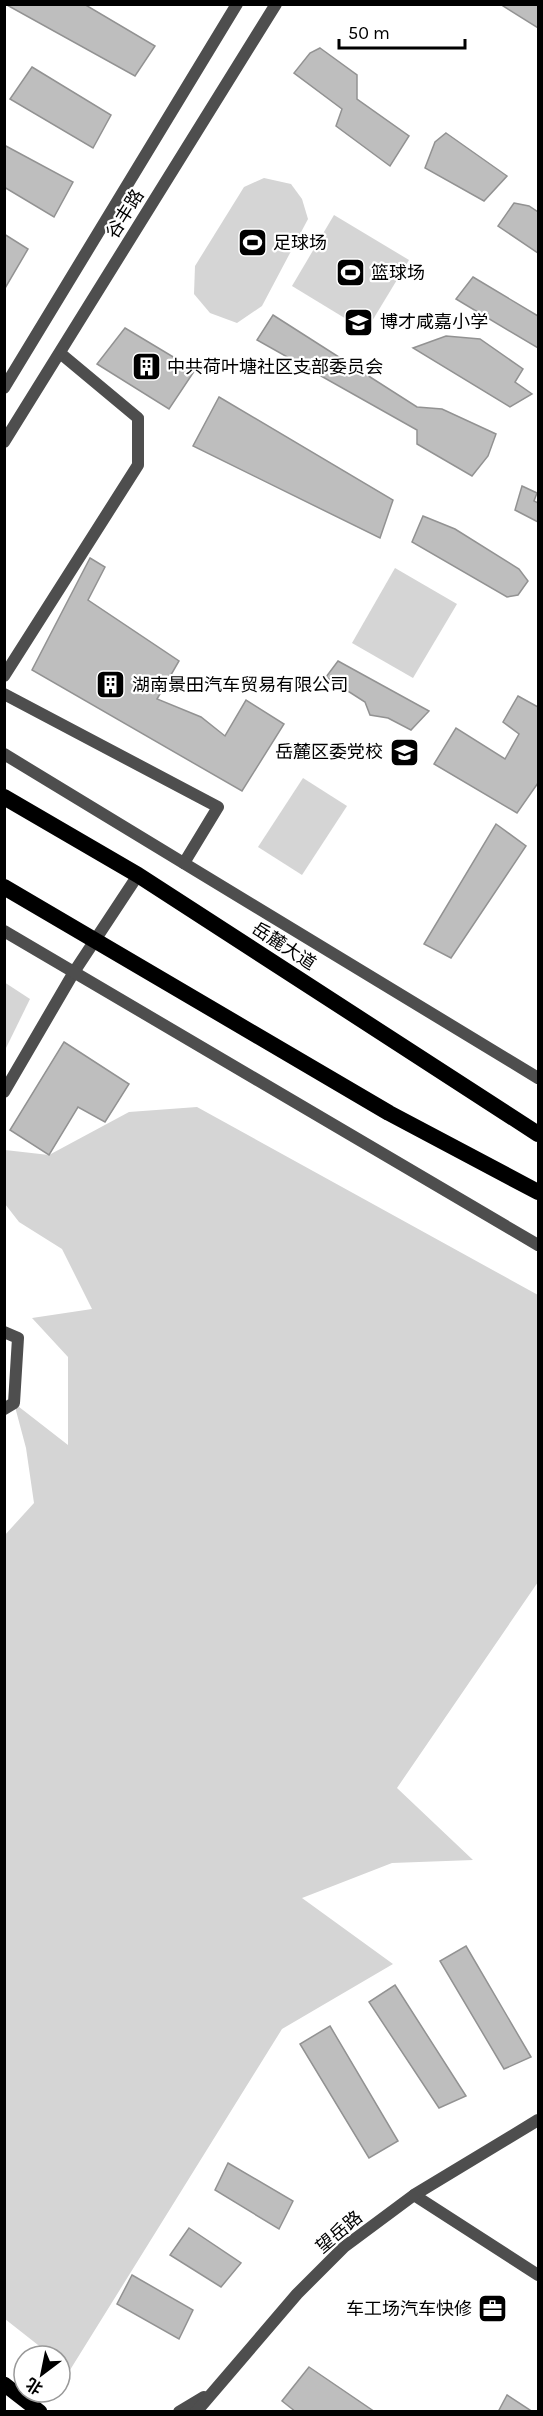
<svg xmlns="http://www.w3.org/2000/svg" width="543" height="2416" font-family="Karla,'Noto Sans SC',sans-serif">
<rect width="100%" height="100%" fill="#fff"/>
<g fill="#d5d5d5">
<path d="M264,178L291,184L302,199L308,219L262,306L237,323L210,313L194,294L195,266L244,187Z"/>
<path d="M334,215L409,260L366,331L292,286Z"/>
<path d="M395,568L457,604L413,678L352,643Z"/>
<path d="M303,778L347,806L302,875L258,847Z"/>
<path d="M4,982L30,999L6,1048H4Z"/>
<path d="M197,1107L538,1295V1582L397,1788L473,1860L392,1863L302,1898L393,1964L282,2029L70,2370L60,2363V2356H52L5,2319L4,1536L34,1503L26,1448L14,1403L68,1445V1357L32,1318L92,1309L62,1249L19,1222L5,1204V1150L49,1155L129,1112Z"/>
</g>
<g fill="#bebebe" stroke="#929292" stroke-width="1.5">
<path d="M5,4H84L155,46L135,76Z"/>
<path d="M500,4H538V28Z"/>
<path d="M320,48L357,75V99L409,136L390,166L336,126L342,109L294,73L310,53Z"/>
<path d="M32,67L111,115L93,148L10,99Z"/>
<path d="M446,133L507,176L484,201L425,168L435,142Z"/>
<path d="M4,145L73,182L54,217L4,187Z"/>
<path d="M514,203L529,206L538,212V253L498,226Z"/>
<path d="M4,234L28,249L4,290Z"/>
<path d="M473,277L538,316V348L456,299Z"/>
<path d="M273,315L417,407L442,409L496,434L488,456L472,476L417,444V430L257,340Z"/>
<path d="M125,328L195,370L169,409L97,364Z"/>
<path d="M446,336L480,339L523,369L515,382L532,394L510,407L413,348Z"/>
<path d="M219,397L393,500L380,538L193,446Z"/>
<path d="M522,486L537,493L534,501L538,503V522L515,510Z"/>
<path d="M423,516L455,529L519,569L528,581L518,595L507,597L412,542Z"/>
<path d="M90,558L105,567L88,600L179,661L157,699L201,717L225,736L246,700L284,724L242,791L32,670Z"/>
<path d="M338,661L429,711L411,730L388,718L370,715L365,702L326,677Z"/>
<path d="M518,696L538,707V783L517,813L434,764L456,728L505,759L519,734L503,722Z"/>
<path d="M496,824L526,846L451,958L424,944Z"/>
<path d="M64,1042L129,1084L105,1122L78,1107L49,1155L10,1130Z"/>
<path d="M466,1946L531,2057L504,2069L440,1961Z"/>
<path d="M395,1985L466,2096L439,2108L369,2002Z"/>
<path d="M330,2026L398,2141L369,2158L300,2044Z"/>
<path d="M228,2163L293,2201L279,2229L215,2190Z"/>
<path d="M189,2228L241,2263L221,2287L170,2255Z"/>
<path d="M132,2275L193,2310L179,2339L117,2304Z"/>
<path d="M309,2367L375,2412H296L282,2401Z"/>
<path d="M507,2395L533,2412H498Z"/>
</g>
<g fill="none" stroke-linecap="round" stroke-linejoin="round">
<g stroke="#4e4e4e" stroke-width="12">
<path d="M4,676L138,465V418L60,353"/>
<path d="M4,694L218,807L184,863"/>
<path d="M4,1092L74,972L138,875"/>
<path d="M4,1332L18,1338L14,1403L4,1409"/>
<path d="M414,2195L538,2275"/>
</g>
<g stroke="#4e4e4e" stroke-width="12">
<path d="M4,388L237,4"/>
<path d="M4,442L276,4"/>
<path d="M4,754L538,1078"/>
<path d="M4,931L538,1245"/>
<path d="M179,2412L204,2397"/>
<path d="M196,2412L297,2294L344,2247L414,2195L538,2120"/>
</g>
<path stroke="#000" stroke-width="15" d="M4,2384L40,2412"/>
<g stroke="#000" stroke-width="16">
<path d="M4,797L138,875L538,1134"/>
<path d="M4,887L389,1113L538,1192"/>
</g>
</g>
<defs>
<symbol id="stadium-square" viewBox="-11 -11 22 22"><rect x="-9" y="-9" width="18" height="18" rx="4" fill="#000" stroke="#fff"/><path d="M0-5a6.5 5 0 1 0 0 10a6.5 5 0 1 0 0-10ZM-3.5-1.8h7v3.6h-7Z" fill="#fff"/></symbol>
<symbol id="school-square" viewBox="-11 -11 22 22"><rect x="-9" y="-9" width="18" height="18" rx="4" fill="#000" stroke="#fff"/><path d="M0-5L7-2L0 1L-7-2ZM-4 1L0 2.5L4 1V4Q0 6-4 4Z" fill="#fff"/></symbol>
<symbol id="building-square" viewBox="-11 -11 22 22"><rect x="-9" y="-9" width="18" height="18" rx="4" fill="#000" stroke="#fff"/><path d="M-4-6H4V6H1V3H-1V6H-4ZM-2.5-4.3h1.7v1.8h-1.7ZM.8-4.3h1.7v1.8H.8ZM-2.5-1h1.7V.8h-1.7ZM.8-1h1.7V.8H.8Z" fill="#fff"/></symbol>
<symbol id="office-square" viewBox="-11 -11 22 22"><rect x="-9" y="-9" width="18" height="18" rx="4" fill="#000" stroke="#fff"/><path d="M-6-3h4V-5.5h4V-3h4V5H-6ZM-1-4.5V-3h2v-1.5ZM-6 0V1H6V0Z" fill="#fff"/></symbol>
</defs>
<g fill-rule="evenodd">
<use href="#stadium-square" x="236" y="226" width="33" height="33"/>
<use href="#stadium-square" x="334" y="256" width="33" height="33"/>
<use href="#school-square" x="342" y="306" width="33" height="33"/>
<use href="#building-square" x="130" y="350" width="33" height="33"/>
<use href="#building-square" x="94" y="668" width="33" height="33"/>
<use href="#school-square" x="388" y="736" width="33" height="33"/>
<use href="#office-square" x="476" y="2292" width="33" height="33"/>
</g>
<g text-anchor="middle" stroke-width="4.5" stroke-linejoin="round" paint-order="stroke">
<g font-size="18" fill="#000" stroke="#fff">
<text transform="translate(125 214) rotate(-58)" y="6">谷丰路</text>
<text transform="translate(284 946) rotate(33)" y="6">岳麓大道</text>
<text transform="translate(339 2232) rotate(-40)" y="6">望岳路</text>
</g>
<g font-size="18" fill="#000" stroke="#fff" text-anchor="start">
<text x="273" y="249">足球场</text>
<text x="371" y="279">篮球场</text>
<text x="380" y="328">博才咸嘉小学</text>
<text x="167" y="373">中共荷叶塘社区支部委员会</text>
<text x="132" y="691">湖南景田汽车贸易有限公司</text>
<text x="383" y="758" text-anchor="end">岳麓区委党校</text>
<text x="472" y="2315" text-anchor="end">车工场汽车快修</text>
</g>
</g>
<rect width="543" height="2416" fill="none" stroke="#000000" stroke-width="12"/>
<g transform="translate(42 2374) rotate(212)"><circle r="28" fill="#ffffff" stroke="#999999" stroke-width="1.5"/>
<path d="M0-4.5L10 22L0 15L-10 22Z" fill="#000000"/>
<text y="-9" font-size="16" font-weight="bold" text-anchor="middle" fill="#000000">北</text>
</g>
<path d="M339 39v9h126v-9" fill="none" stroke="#000000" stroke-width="3"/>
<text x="348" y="39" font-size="18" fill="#000000" stroke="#ffffff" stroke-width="4.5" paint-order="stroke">50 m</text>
</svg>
